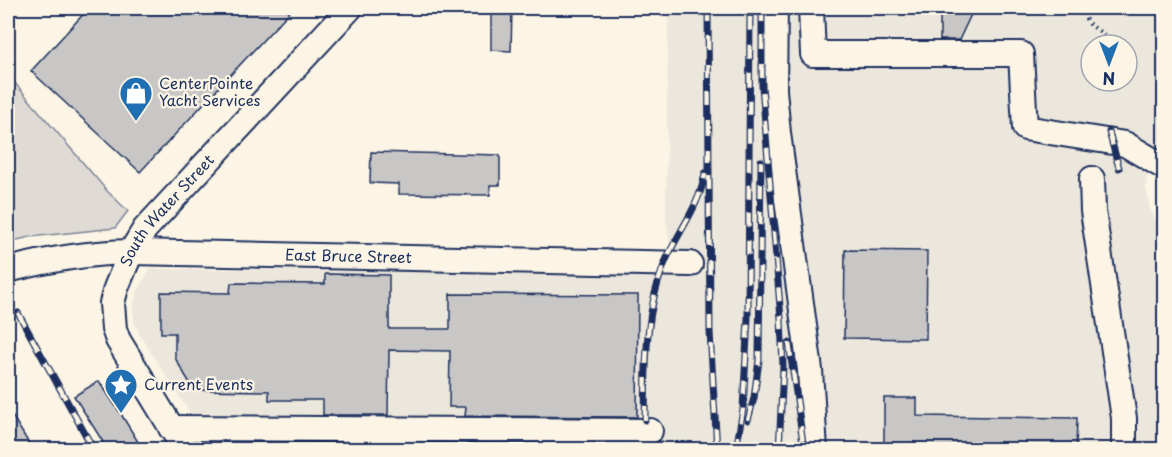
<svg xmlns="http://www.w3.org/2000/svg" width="1172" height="457" font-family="'Playpen Sans',sans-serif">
<rect width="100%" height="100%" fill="#fcf5e5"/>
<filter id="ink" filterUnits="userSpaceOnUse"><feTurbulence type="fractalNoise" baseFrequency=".0167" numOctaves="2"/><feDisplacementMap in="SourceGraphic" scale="12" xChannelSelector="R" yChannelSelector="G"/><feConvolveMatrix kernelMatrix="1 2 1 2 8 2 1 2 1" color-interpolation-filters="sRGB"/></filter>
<g filter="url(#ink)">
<path fill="#ece7dc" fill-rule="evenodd" d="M671,8H1164V147L1152,157L1147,172L1146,188L1150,209L1154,218L1164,223V449L792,450L791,433L787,450L691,449L701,442L204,434L139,334L134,320L133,306L137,293L150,269L674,273L666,218L668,11ZM1091,45H1127V81H1091Z"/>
<path fill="#dfdbd4" stroke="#7d8599" stroke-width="1.5" d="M8,75L108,192L128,211L115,228L30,237L8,242Z"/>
<g fill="#c8c7c6" stroke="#1b2f5e" stroke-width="1.5">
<path d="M89,8H293L140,172L31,71Z"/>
<path d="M491,8H512L511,51L491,50Z"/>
<path d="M940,8H974L959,40H940Z"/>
<path d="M371,152L500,155V185H490V195L399,194V184L370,183Z"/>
<path d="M845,250L927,251L926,339L844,338Z"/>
<path d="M325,274L389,275V329H450V294L638,295L637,417L465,416L466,407H449L450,351L389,350L388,415H323V400H269V391L194,390L175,358V333H161V292L230,293L231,283L325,284Z"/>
<path d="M99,381L121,414L143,450H108L74,396Z"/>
<path d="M884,398H917V416L1077,418L1076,450H884Z"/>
<path d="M8,409L33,450H8Z"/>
</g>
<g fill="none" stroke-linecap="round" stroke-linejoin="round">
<defs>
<g id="minor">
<path d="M775,8L774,90L778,133L810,370L815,450"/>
<path d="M811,8L813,54H1021L1025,128L1125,144L1164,167"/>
<path d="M1092,179L1093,211L1124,418V450"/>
<path id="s1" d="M8,270C50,259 87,253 131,252L690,264"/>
<path d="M171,428L650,431"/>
<path id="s2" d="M185,450L118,340L114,329L112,303L116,288L131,252L145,229L350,8"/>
</g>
</defs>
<use href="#minor" stroke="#1b2f5e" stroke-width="28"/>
<g stroke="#1b2f5e" stroke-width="4" stroke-dasharray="1.5 4.5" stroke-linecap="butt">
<path d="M1080,8L1088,23L1118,45"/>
<path d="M1127,52L1130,54"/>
</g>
<use href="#minor" stroke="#fcf5e5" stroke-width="24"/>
<defs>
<g id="rail">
<path d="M708,8L710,332L717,450"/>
<path d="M762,8V86L781,319L783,366L779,450"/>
<path d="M1109,132L1119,168"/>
<path d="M18,313L94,450"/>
<path d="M789,343L804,450"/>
<path d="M645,420C646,366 644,316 664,265C676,234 700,207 705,173"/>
<path d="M748,420L754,398L759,360L761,161"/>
<path d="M736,450L743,409L748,318L750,8"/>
</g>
</defs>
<use href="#rail" stroke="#1b2f5e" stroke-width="7"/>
<use href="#rail" stroke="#fcf5e5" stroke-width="4.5" stroke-dasharray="14" stroke-linecap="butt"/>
</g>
</g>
<defs>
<symbol id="shop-pin" viewBox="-11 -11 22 30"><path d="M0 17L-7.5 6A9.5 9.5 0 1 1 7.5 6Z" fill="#1f6fb2" stroke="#fcf5e5"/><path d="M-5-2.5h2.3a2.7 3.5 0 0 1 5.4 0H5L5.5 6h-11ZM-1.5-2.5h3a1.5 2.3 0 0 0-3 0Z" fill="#fff"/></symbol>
<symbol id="sight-pin" viewBox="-11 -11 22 30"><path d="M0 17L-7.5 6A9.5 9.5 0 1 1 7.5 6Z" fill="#1f6fb2" stroke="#fcf5e5"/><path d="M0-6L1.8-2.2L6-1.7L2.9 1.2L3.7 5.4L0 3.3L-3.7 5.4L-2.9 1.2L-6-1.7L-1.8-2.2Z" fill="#fff"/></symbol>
</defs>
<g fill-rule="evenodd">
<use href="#shop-pin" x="117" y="74" width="38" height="52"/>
<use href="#sight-pin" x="102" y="366" width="38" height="52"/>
</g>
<g text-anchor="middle" stroke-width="4.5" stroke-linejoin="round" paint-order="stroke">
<g font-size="15" fill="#1b2f5e" stroke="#fcf5e5" text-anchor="start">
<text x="159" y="89">CenterPointe<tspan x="159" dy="17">Yacht Services</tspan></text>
<text x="144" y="390">Current Events</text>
</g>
<g font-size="15" fill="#1b2f5e" stroke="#fcf5e5">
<text dy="5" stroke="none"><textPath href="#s2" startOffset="276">South Water Street</textPath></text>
<text dy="5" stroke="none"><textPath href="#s1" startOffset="342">East Bruce Street</textPath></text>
</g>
</g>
<rect width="1172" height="457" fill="none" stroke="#fcf5e5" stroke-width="30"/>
<rect x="15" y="15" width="1142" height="427" fill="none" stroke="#1b2f5e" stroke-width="2" filter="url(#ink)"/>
<g transform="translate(1109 63) rotate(180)"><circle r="28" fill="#fcf5e5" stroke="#a2a6af" stroke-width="1.5"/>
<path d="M0-4.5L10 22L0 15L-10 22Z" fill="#1f6fb2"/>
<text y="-9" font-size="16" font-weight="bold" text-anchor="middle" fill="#1b2f5e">N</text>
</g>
</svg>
